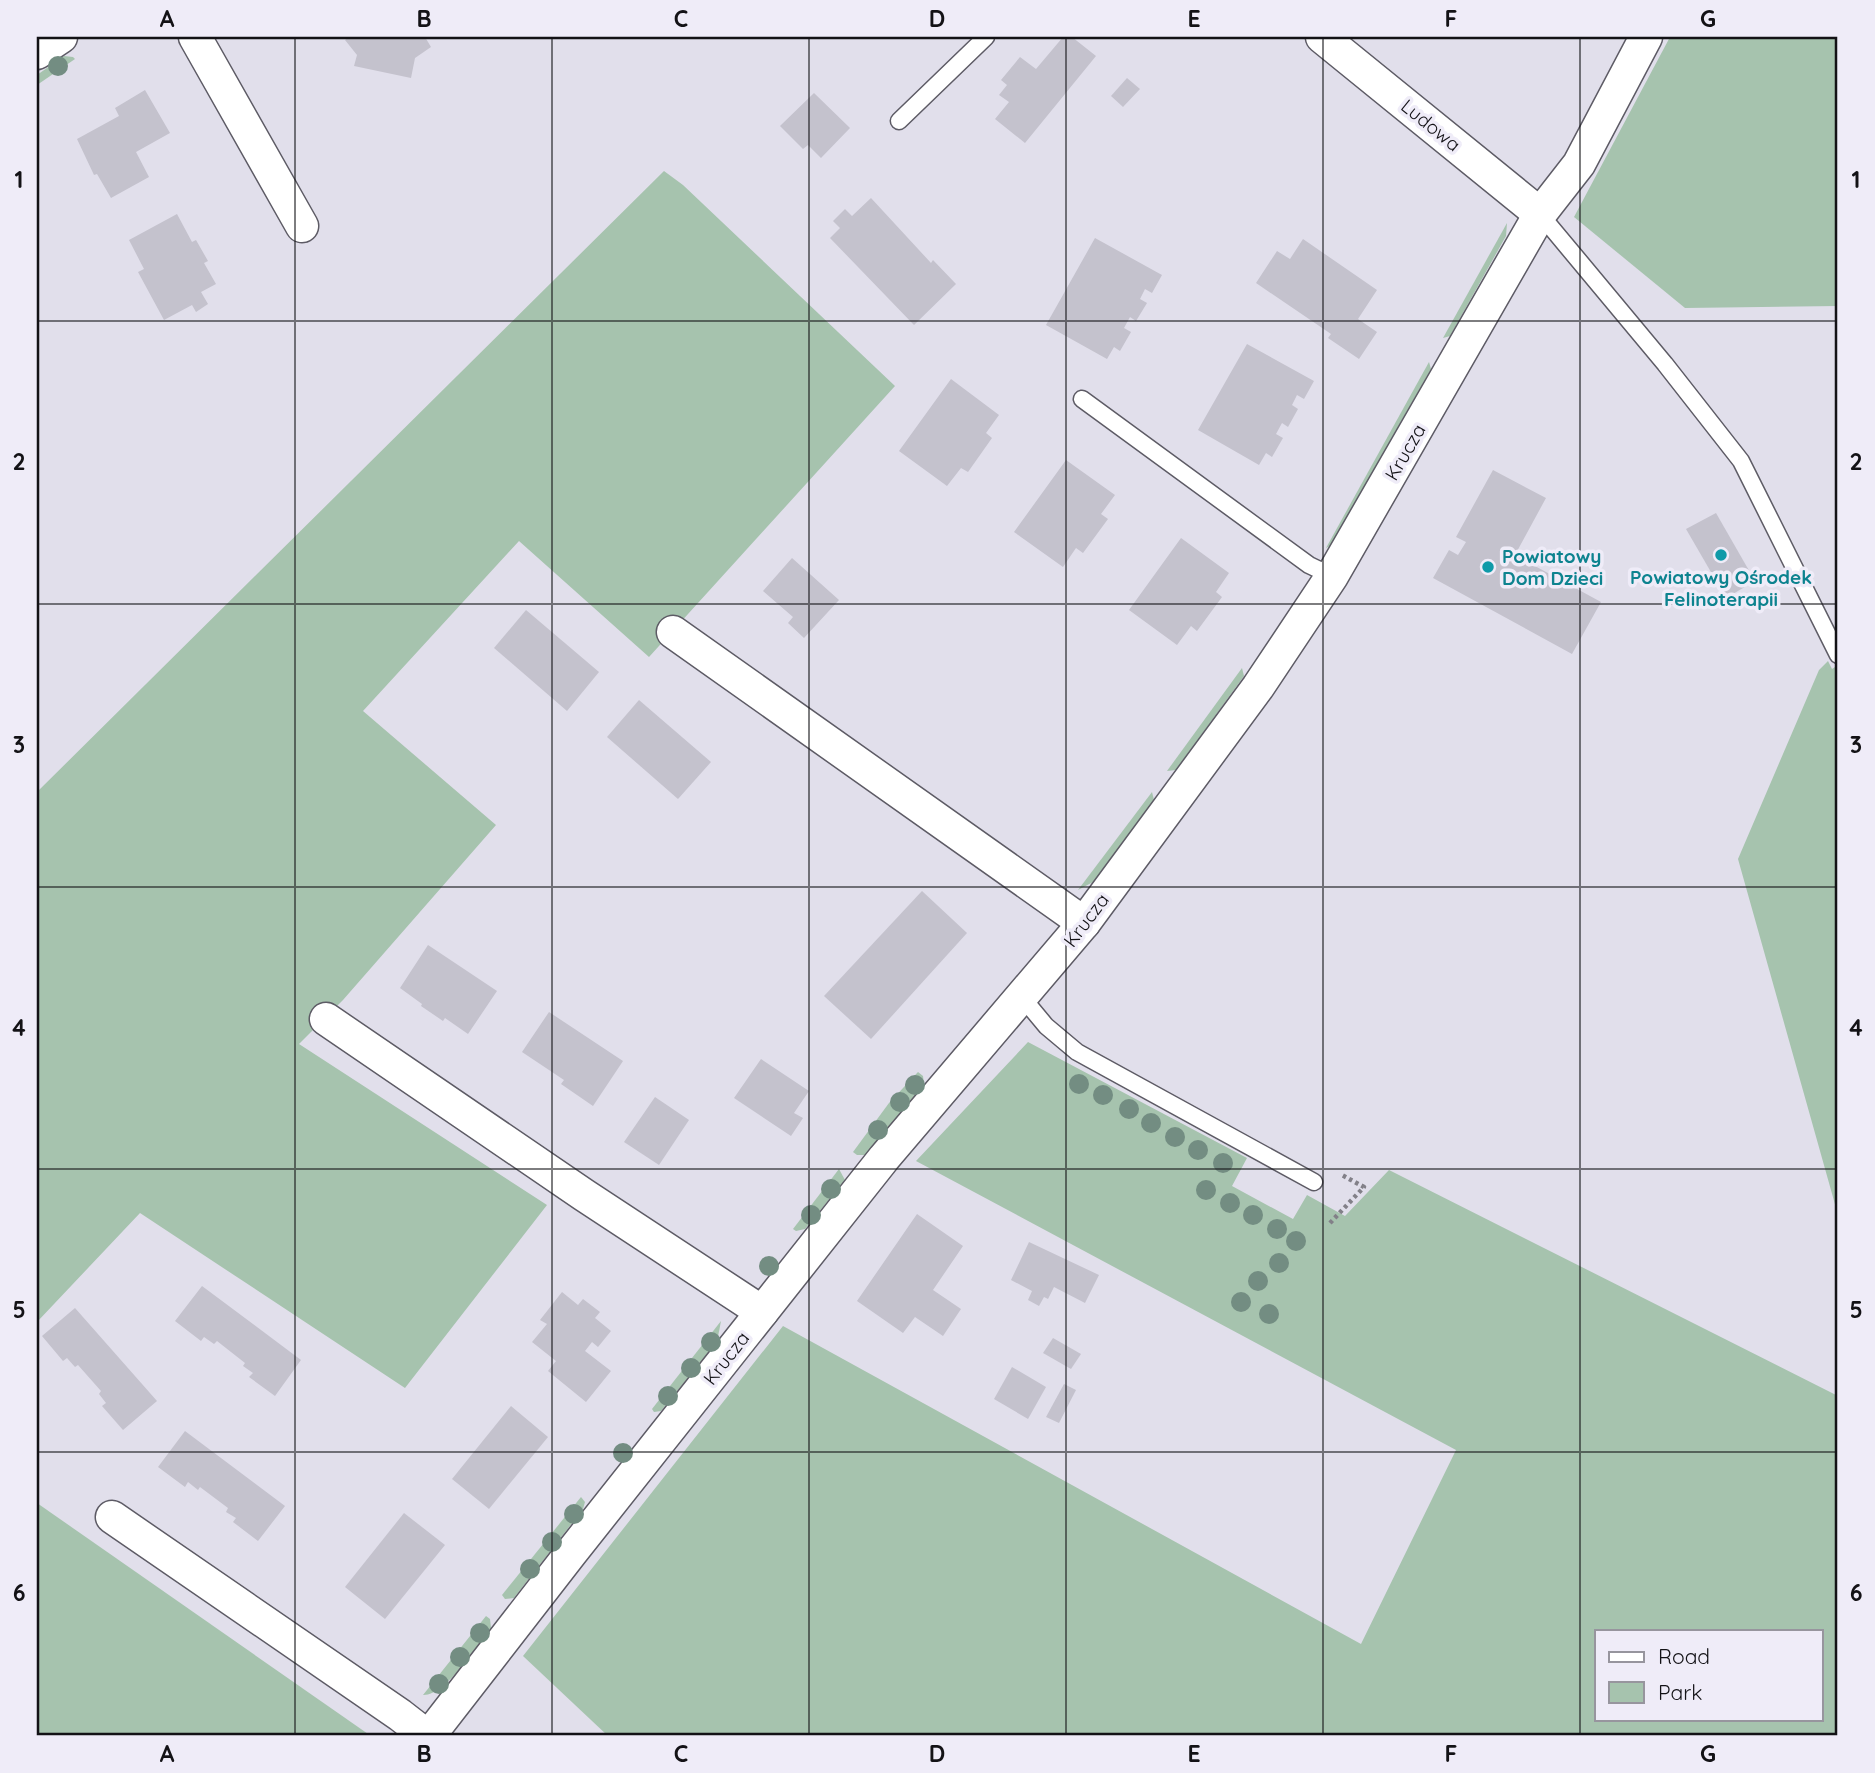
<svg xmlns="http://www.w3.org/2000/svg" width="1875" height="1773" font-family="Quicksand,sans-serif">
<rect width="100%" height="100%" fill="#e1dfeb"/>
<g fill="#a6c3ae" fill-rule="evenodd">
<path d="M1670,37H1838V306L1685,308L1574,217Z"/>
<path d="M64,56L73,57L75,59L37,85V75Z"/>
<path d="M664,171L683,185L895,386L649,657L519,541L363,711L496,825L343,1000L299,1044L547,1205L405,1388L140,1213L37,1322V792Z"/>
<path d="M1507,223L1506,236L1450,336L1443,338Z"/>
<path d="M1429,362L1431,369L1330,546L1326,548Z"/>
<path d="M1828,661L1832,669L1838,665V1215L1738,859L1819,670Z"/>
<path d="M1242,668L1244,676L1176,770L1167,771Z"/>
<path d="M1152,792L1154,800L1095,881L1078,890Z"/>
<path d="M1028,1042L1247,1158L1232,1186L1293,1219L1307,1195L1345,1216L1389,1170L1838,1396V1736H608L523,1656L783,1326L1361,1644L1456,1450L916,1161ZM1597,1631H1821V1719H1597Z"/>
<path d="M918,1072L923,1076L924,1085L865,1155H857L853,1152L889,1103Z"/>
<path d="M839,1169L845,1180L805,1229L796,1231L793,1229Z"/>
<path d="M721,1321L717,1342L661,1411L654,1412L652,1409Z"/>
<path d="M581,1497L585,1502L583,1509L514,1598L505,1599L502,1595Z"/>
<path d="M37,1503L371,1736H37Z"/>
<path d="M486,1616L490,1619L491,1628C477,1645 446,1696 423,1695Z"/>
</g>
<g fill="#c4c2cd">
<path d="M349,37H425L431,47L415,58L411,78L354,66L357,55L345,40Z"/>
<path d="M1063,37H1072L1096,56L1025,143L995,119L1009,102L999,95L1007,85L1001,80L1020,57L1036,69Z"/>
<path d="M1127,78L1140,89L1123,107L1111,96Z"/>
<path d="M145,90L170,133L136,152L149,177L111,198L97,174L94,175L77,139L119,116L115,108Z"/>
<path d="M814,93L850,128L821,158L808,145L803,149L780,126Z"/>
<path d="M871,198L931,263L933,260L956,284L914,325L830,238L840,228L833,221L845,209L852,216Z"/>
<path d="M177,214L192,242L196,240L208,261L204,263L216,284L201,292L208,304L196,312L192,305L164,320L138,272L144,269L129,240Z"/>
<path d="M1095,238L1162,275L1152,293L1145,289L1140,299L1147,303L1136,321L1130,317L1124,328L1131,332L1120,351L1114,347L1107,359L1046,325Z"/>
<path d="M1303,239L1377,290L1358,319L1377,332L1359,359L1328,338L1331,334L1256,283L1277,251L1290,259Z"/>
<path d="M1247,344L1314,381L1304,399L1297,395L1292,405L1298,409L1288,427L1282,423L1276,434L1283,438L1272,457L1266,453L1259,465L1198,430Z"/>
<path d="M951,379L999,415L986,433L992,438L968,472L961,468L947,486L899,451Z"/>
<path d="M1066,460L1115,495L1101,514L1108,519L1083,553L1076,548L1063,567L1014,532Z"/>
<path d="M1493,470L1546,498L1515,555L1601,602L1572,654L1433,578L1449,550L1458,555L1466,542L1456,537Z"/>
<path d="M1716,513L1755,581L1726,598L1686,529Z"/>
<path d="M1181,538L1229,573L1216,592L1222,597L1197,631L1191,626L1177,645L1129,610Z"/>
<path d="M792,558L839,600L804,638L788,623L793,617L763,591Z"/>
<path d="M526,610L599,672L567,711L494,648Z"/>
<path d="M639,700L711,762L678,799L607,737Z"/>
<path d="M922,891L967,933L871,1039L824,996Z"/>
<path d="M428,945L497,991L468,1034L445,1018L443,1021L421,1006L422,1004L400,988Z"/>
<path d="M549,1012L623,1061L593,1106L561,1084L564,1080L522,1052Z"/>
<path d="M761,1059L809,1091L794,1113L803,1118L791,1136L734,1098Z"/>
<path d="M655,1097L689,1120L659,1165L624,1142Z"/>
<path d="M917,1214L963,1246L933,1290L961,1309L943,1336L915,1317L903,1333L857,1301Z"/>
<path d="M1029,1242L1099,1275L1085,1303L1054,1287L1048,1299L1044,1297L1039,1306L1028,1300L1032,1291L1011,1280Z"/>
<path d="M202,1286L301,1360L275,1396L249,1377L253,1373L243,1366L245,1363L217,1341L214,1344L204,1337L201,1341L175,1321Z"/>
<path d="M562,1292L578,1305L583,1299L600,1312L595,1318L611,1331L598,1347L592,1342L585,1351L611,1371L586,1402L548,1371L556,1361L532,1342L547,1324L540,1320Z"/>
<path d="M75,1308L157,1401L123,1430L102,1406L106,1403L99,1394L101,1391L78,1365L75,1367L67,1358L63,1361L42,1336Z"/>
<path d="M1053,1338L1081,1354L1071,1369L1043,1353Z"/>
<path d="M1012,1367L1046,1387L1028,1419L994,1399Z"/>
<path d="M1064,1384L1076,1390L1059,1423L1046,1417Z"/>
<path d="M511,1406L548,1437L489,1509L452,1479Z"/>
<path d="M185,1431L285,1506L258,1541L233,1522L236,1518L226,1512L228,1508L200,1487L198,1490L188,1482L185,1487L158,1467Z"/>
<path d="M404,1513L445,1545L385,1619L345,1587Z"/>
</g>
<g fill="none" stroke-linecap="round" stroke-linejoin="round">
<defs>
<g id="service">
<path d="M899,121L986,37"/>
<path d="M1540,214L1665,364L1741,461L1838,655"/>
<path d="M1082,399L1309,565L1332,576"/>
<path d="M1022,997L1046,1026L1077,1052L1314,1182"/>
</g>
<g id="minor">
<path d="M195,37L302,226"/>
<path d="M1322,37L1540,214"/>
<path d="M37,53L61,37"/>
<path d="M673,632L1084,923"/>
<path d="M326,1019L584,1195L762,1312"/>
<path d="M112,1517L400,1715L427,1736"/>
<path d="M429,1736L571,1553L884,1158L1084,923L1258,687L1332,576L1540,214L1579,164L1646,37"/>
</g>
</defs>
<use href="#service" stroke="#5d5b65" stroke-width="19"/>
<use href="#minor" stroke="#5d5b65" stroke-width="35"/>
<path stroke="#828088" stroke-width="4.5" stroke-dasharray="3.5 3.5" stroke-linecap="butt" d="M1330,1223L1364,1187L1340,1174"/>
<use href="#service" stroke="#fff" stroke-width="16"/>
<use href="#minor" stroke="#fff" stroke-width="32"/>
</g>
<g fill="#738d82">
<circle cx="58" cy="66" r="10"/>
<circle cx="1079" cy="1084" r="10"/>
<circle cx="915" cy="1085" r="10"/>
<circle cx="1103" cy="1095" r="10"/>
<circle cx="900" cy="1102" r="10"/>
<circle cx="1129" cy="1109" r="10"/>
<circle cx="1151" cy="1123" r="10"/>
<circle cx="878" cy="1130" r="10"/>
<circle cx="1175" cy="1137" r="10"/>
<circle cx="1198" cy="1150" r="10"/>
<circle cx="1223" cy="1163" r="10"/>
<circle cx="831" cy="1189" r="10"/>
<circle cx="1206" cy="1190" r="10"/>
<circle cx="1230" cy="1203" r="10"/>
<circle cx="811" cy="1215" r="10"/>
<circle cx="1253" cy="1215" r="10"/>
<circle cx="1277" cy="1229" r="10"/>
<circle cx="1296" cy="1241" r="10"/>
<circle cx="1279" cy="1263" r="10"/>
<circle cx="769" cy="1266" r="10"/>
<circle cx="1258" cy="1281" r="10"/>
<circle cx="1241" cy="1302" r="10"/>
<circle cx="1269" cy="1314" r="10"/>
<circle cx="711" cy="1342" r="10"/>
<circle cx="691" cy="1368" r="10"/>
<circle cx="668" cy="1396" r="10"/>
<circle cx="623" cy="1453" r="10"/>
<circle cx="574" cy="1514" r="10"/>
<circle cx="552" cy="1542" r="10"/>
<circle cx="530" cy="1569" r="10"/>
<circle cx="480" cy="1633" r="10"/>
<circle cx="460" cy="1657" r="10"/>
<circle cx="439" cy="1684" r="10"/>
</g>
<path fill="none" stroke="#131216" stroke-width="2" stroke-opacity="0.55" d="M295,37V1736M552,37V1736M809,37V1736M1066,37V1736M1323,37V1736M1580,37V1736M37,321H1838M37,604H1838M37,887H1838M37,1169H1838M37,1452H1838"/>
<g fill="#0f9aa8" stroke="#efecf8" stroke-width="2.5">
<circle cx="1721" cy="555" r="7"/>
<circle cx="1488" cy="567" r="7"/>
</g>
<g text-anchor="middle" stroke-width="7" stroke-linejoin="round" paint-order="stroke">
<g font-size="19" fill="#131216" stroke="#efecf8">
<text transform="translate(1431 125) rotate(39)" y="7">Ludowa</text>
<text transform="translate(1405 452) rotate(-60)" y="7">Krucza</text>
<text transform="translate(1086 920) rotate(-53)" y="7">Krucza</text>
<text transform="translate(726 1358) rotate(-52)" y="7">Krucza</text>
</g>
<g font-size="19" font-weight="bold" fill="#0d838f" stroke="#efecf8" text-anchor="start">
<text x="1502" y="563">Powiatowy<tspan x="1502" dy="22">Dom Dzieci</tspan></text>
<text x="1721" y="584" text-anchor="middle">Powiatowy Ośrodek<tspan x="1721" dy="22">Felinoterapii</tspan></text>
</g>
</g>
<rect width="1875" height="1773" fill="none" stroke="#efecf8" stroke-width="77"/>
<rect x="1595" y="1630" width="228" height="91" fill="#efecf8" stroke="#97959e" stroke-width="2"/>
<rect x="1609" y="1652" width="35" height="10" fill="#ffffff" stroke="#97959e" stroke-width="2"/>
<text x="1658" y="1664" font-size="21" fill="#131216">Road</text>
<rect x="1609" y="1682" width="35" height="21" fill="#a6c3ae" stroke="#97959e" stroke-width="2"/>
<text x="1658" y="1700" font-size="21" fill="#131216">Park</text>
<rect x="38" y="38" width="1798" height="1696" fill="none" stroke="#131216" stroke-width="2.5"/>
<g font-size="23" text-anchor="middle" font-weight="bold" fill="#131216">
<text x="167" y="27">A</text>
<text x="424" y="27">B</text>
<text x="681" y="27">C</text>
<text x="937" y="27">D</text>
<text x="1194" y="27">E</text>
<text x="1451" y="27">F</text>
<text x="1708" y="27">G</text>
<text x="19" y="188">1</text>
<text x="1856" y="188">1</text>
<text x="19" y="470">2</text>
<text x="1856" y="470">2</text>
<text x="19" y="753">3</text>
<text x="1856" y="753">3</text>
<text x="19" y="1036">4</text>
<text x="1856" y="1036">4</text>
<text x="19" y="1318">5</text>
<text x="1856" y="1318">5</text>
<text x="19" y="1601">6</text>
<text x="1856" y="1601">6</text>
<text x="167" y="1762">A</text>
<text x="424" y="1762">B</text>
<text x="681" y="1762">C</text>
<text x="937" y="1762">D</text>
<text x="1194" y="1762">E</text>
<text x="1451" y="1762">F</text>
<text x="1708" y="1762">G</text>
</g>
</svg>
